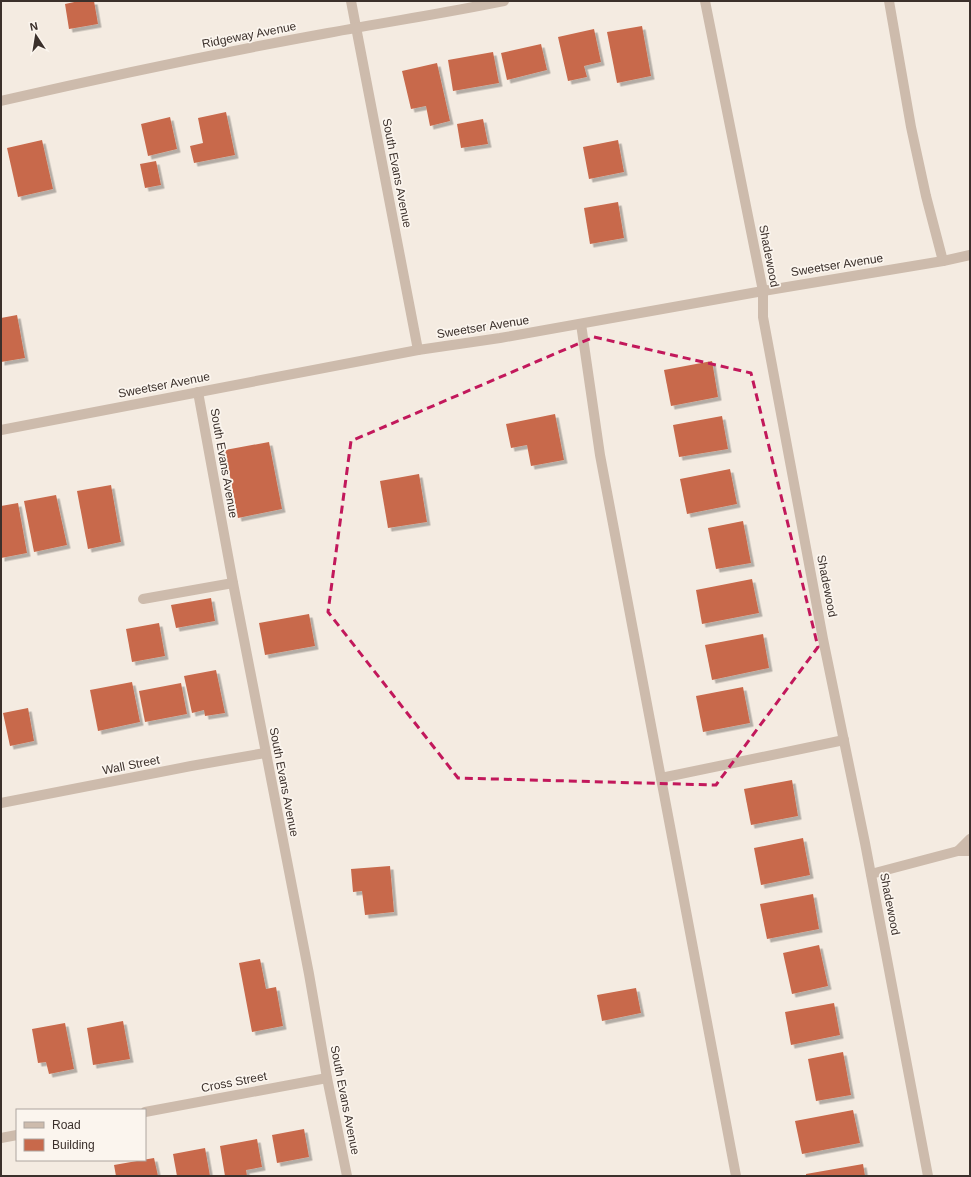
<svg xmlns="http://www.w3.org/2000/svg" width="971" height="1177" font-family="Arial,sans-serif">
<defs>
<filter id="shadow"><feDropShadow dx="3.5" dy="3.5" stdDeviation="0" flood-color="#0004"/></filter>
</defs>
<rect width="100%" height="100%" fill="#f4ebe1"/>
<g fill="#c8694b" filter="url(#shadow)">
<path d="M79,1H94L98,24L69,29L65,4Z"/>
<path d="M642,26L651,76L617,83L607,32Z"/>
<path d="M594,29L601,62L584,66L587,77L568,81L558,37Z"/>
<path d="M541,44L547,70L507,80L501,53Z"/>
<path d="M493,52L499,83L453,91L448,60Z"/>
<path d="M437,63L450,121L430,126L426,106L411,109L402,71Z"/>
<path d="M226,112L235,155L194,163L190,146L203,143L198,118Z"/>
<path d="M170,117L177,149L148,156L141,124Z"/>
<path d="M483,119L488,144L461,148L457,124Z"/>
<path d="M42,140L53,189L18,197L7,148Z"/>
<path d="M618,140L624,172L589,179L583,147Z"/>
<path d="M156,161L161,185L145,188L140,164Z"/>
<path d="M618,202L624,238L590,244L584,208Z"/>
<path d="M17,315L25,358L1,362V318Z"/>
<path d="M712,361L718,397L671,406L664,370Z"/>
<path d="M555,414L564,460L531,466L527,445L511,448L506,424Z"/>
<path d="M722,416L728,449L679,457L673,425Z"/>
<path d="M269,442L282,509L238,518L225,450Z"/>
<path d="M730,469L737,504L687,514L680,479Z"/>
<path d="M419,474L427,522L388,528L380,481Z"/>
<path d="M111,485L121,542L88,549L77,491Z"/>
<path d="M56,495L67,545L34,552L24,501Z"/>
<path d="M18,503L27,553L1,558V506Z"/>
<path d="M743,521L751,563L716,569L708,528Z"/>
<path d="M752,579L759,613L702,624L696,590Z"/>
<path d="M211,598L215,621L176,628L171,605Z"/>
<path d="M309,614L315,646L265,655L259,623Z"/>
<path d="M159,623L165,656L132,662L126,629Z"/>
<path d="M763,634L769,668L712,680L705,645Z"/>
<path d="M216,670L225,713L205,716L204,710L192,713L184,676Z"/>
<path d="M132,682L140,722L98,731L90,690Z"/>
<path d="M181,683L187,714L145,722L139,691Z"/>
<path d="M743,687L750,723L703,732L696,696Z"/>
<path d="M28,708L34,741L10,746L3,713Z"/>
<path d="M792,780L798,816L751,825L744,789Z"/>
<path d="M803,838L810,875L761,885L754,848Z"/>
<path d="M390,866L394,912L365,915L362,891L353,892L351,869Z"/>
<path d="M813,894L819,929L767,939L760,904Z"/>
<path d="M819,945L828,986L792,994L783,953Z"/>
<path d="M260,959L266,989L276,987L283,1026L252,1032L239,963Z"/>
<path d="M636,988L641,1013L602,1021L597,995Z"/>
<path d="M834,1003L840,1035L791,1045L785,1012Z"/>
<path d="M123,1021L130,1059L93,1065L87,1028Z"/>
<path d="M65,1023L74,1069L49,1074L46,1062L38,1063L32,1029Z"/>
<path d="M843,1052L851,1095L816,1101L808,1059Z"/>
<path d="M853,1110L860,1143L802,1154L795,1121Z"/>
<path d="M304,1129L309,1157L277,1163L272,1135Z"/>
<path d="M257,1139L262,1167L246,1170L247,1176H225L220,1146Z"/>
<path d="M205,1148L210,1176H177L173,1154Z"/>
<path d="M154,1158L158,1176H116L114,1165Z"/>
<path d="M863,1164L865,1176H806V1174Z"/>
</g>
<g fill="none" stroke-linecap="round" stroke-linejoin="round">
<g stroke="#cdbbac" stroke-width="10">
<path d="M351,1L418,350"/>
<path d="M705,1L763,291V317L823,639L865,843L928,1176"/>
<path d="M889,1L911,127L926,196L943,261"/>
<path d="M1,101C109,76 218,53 328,33C386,22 445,13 504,1"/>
<path d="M581,324L600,455L736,1176"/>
<path d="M198,392L233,583L309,974L327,1078L347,1176"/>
<path d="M1,430L418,350L500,338L763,291L943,261L970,255"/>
<path d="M143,599L233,583"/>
<path d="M661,778L844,740"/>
<path d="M1,803L191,766L265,753"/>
<path d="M958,851L970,839"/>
<path d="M871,874L958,851H970"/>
<path d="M145,1112L327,1078"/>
<path d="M1,1138L17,1135"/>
</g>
</g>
<path fill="none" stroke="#c2185b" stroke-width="3" stroke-dasharray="8 5" stroke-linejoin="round" d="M594,337L751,373L818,647L716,785L458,778L328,612L351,441Z"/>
<g text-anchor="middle" stroke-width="3.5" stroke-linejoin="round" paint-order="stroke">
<g font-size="12" fill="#3b302b" stroke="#fbf5ee">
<text transform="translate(249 35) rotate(-11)" y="4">Ridgeway Avenue</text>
<text transform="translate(397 173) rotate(79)" y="4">South Evans Avenue</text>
<text transform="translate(769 256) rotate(79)" y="4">Shadewood</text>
<text transform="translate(837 265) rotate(-9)" y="4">Sweetser Avenue</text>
<text transform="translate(483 327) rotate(-9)" y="4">Sweetser Avenue</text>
<text transform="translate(164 385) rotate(-11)" y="4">Sweetser Avenue</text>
<text transform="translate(224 463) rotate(80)" y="4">South Evans Avenue</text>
<text transform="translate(827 586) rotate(79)" y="4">Shadewood</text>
<text transform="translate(131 765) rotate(-11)" y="4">Wall Street</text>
<text transform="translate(284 782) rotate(79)" y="4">South Evans Avenue</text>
<text transform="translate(890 904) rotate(79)" y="4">Shadewood</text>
<text transform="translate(234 1082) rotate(-11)" y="4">Cross Street</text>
<text transform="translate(345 1100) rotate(79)" y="4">South Evans Avenue</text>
</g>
</g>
<rect width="971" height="1177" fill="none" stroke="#3b302b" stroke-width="4"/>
<rect x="16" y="1109" width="130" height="52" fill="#fbf5ee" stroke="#aea6a0"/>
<rect x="24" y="1122" width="20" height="6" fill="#cdbbac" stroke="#aea6a0"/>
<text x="52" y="1129" font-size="12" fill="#3b302b">Road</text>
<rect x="24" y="1139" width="20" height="12" fill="#c8694b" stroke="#aea6a0"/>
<text x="52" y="1149" font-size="12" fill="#3b302b">Building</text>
<g transform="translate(36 36) rotate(348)" stroke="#fbf5ee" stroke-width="3" paint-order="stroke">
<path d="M0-3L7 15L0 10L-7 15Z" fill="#3b302b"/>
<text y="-6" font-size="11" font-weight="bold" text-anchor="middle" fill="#3b302b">N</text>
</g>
</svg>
